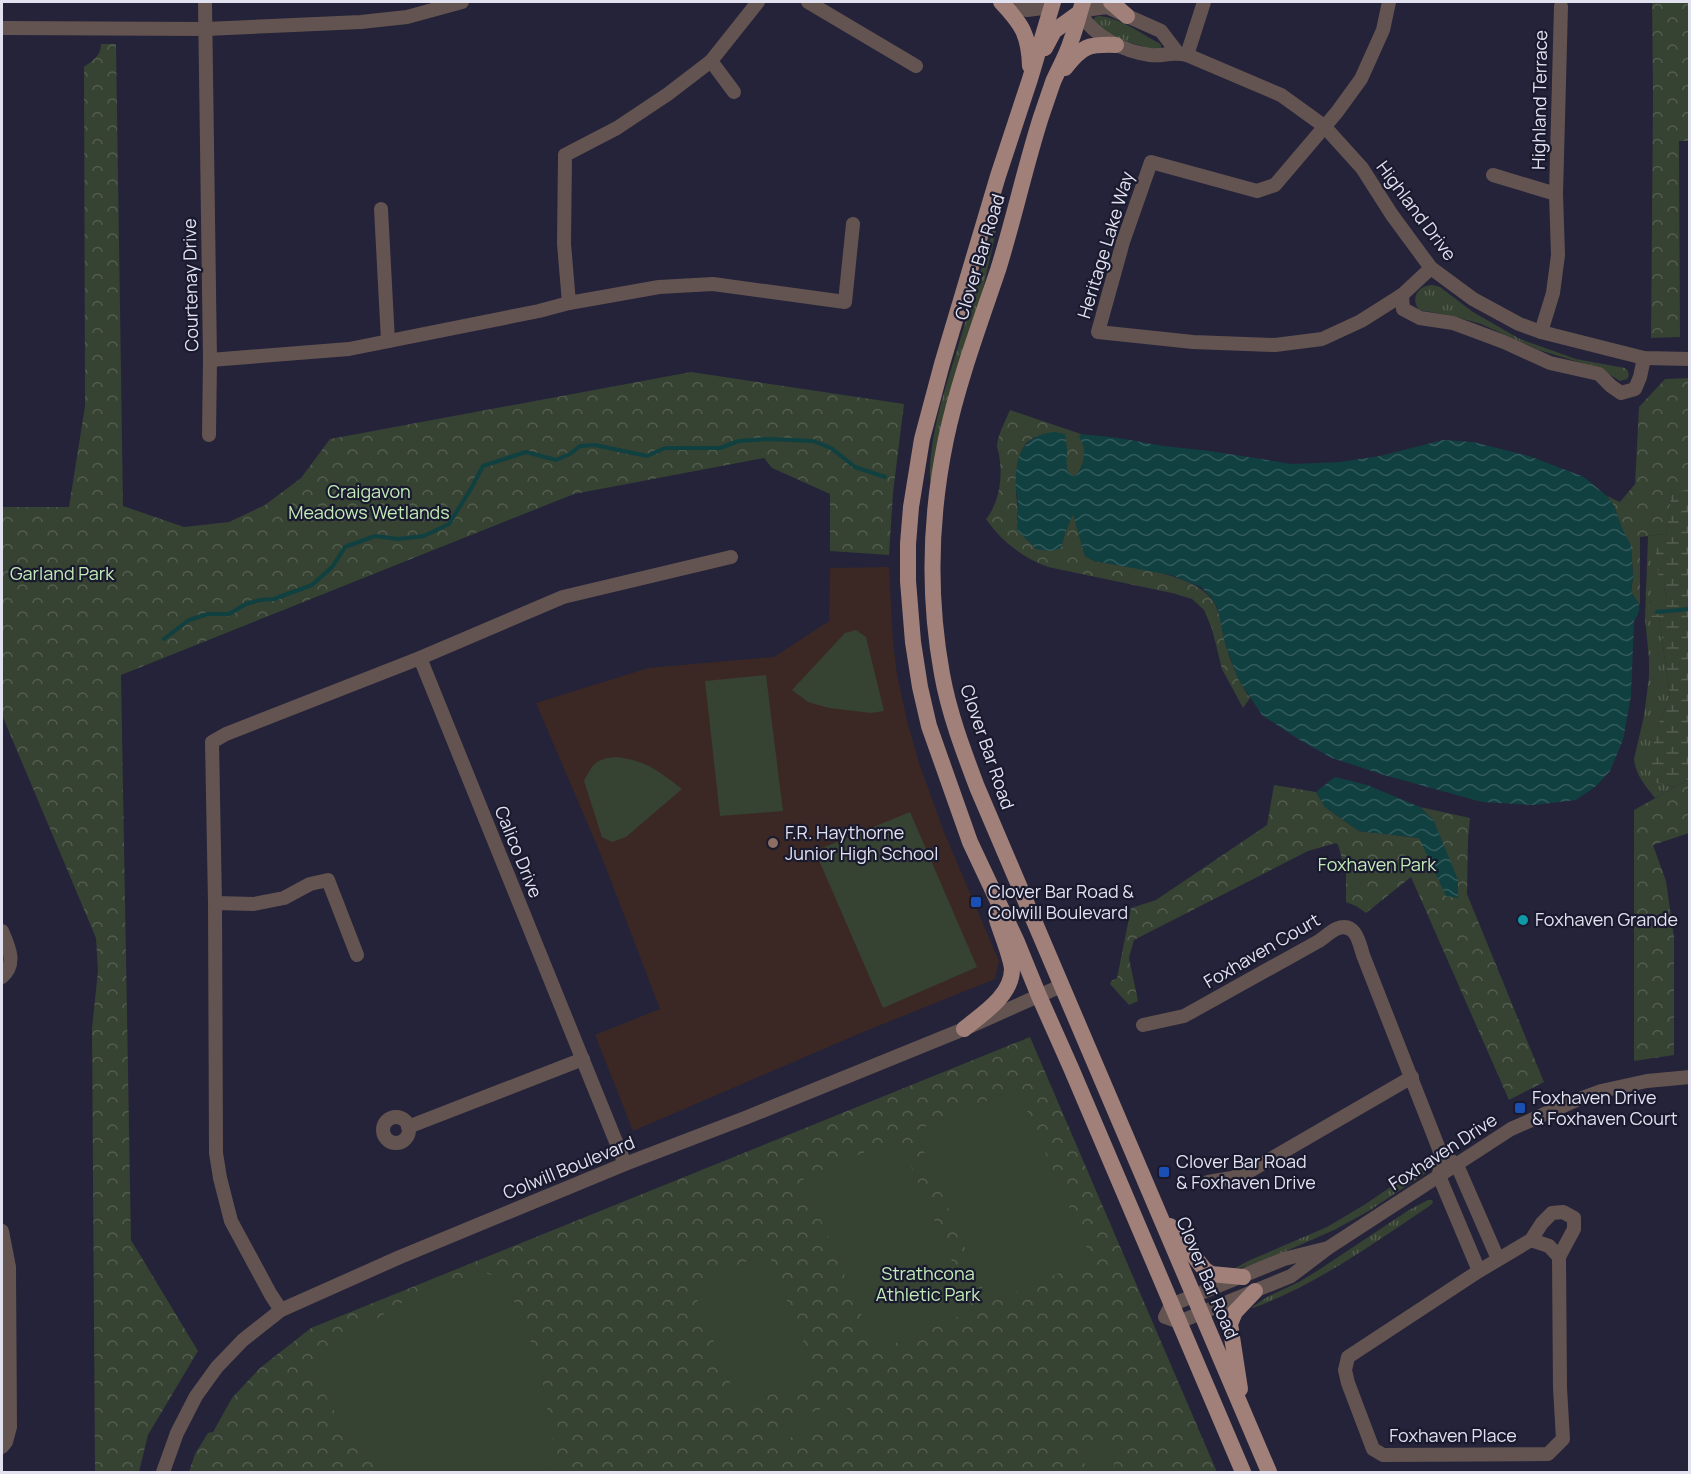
<svg xmlns="http://www.w3.org/2000/svg" width="1691" height="1474" font-family="Manrope,sans-serif">
<defs>
<pattern id="grass-tufts" width="24" height="20" patternUnits="userSpaceOnUse" patternTransform="scale(1.5)"><rect width="24" height="20" fill="#364232"/><path d="M3 7l-1-3M5 7V3M7 7l1-3M15 17l-1-3M17 17v-4M19 17l1-3" fill="none" stroke="#535d50"/></pattern>
<pattern id="forest-crowns" width="20" height="18" patternUnits="userSpaceOnUse" patternTransform="scale(1.5)"><rect width="20" height="18" fill="#364232"/><path d="M2 6a3 3 0 1 1 6 0M12 15a3 3 0 1 1 6 0" fill="none" stroke="#535d50"/></pattern>
<pattern id="wetland-marsh" width="20" height="14" patternUnits="userSpaceOnUse" patternTransform="scale(1.5)"><rect width="20" height="14" fill="#364232"/><path d="M1 5h8M5 5V1M11 12h8M15 12V8" fill="none" stroke="#535d50"/></pattern>
<pattern id="water-waves" width="16" height="10" patternUnits="userSpaceOnUse" patternTransform="scale(1.5)"><rect width="16" height="10" fill="#114041"/><path d="M0 5q4-4 8 0t8 0" fill="none" stroke="#335b5d"/></pattern>
</defs>
<rect width="100%" height="100%" fill="#242339"/>
<path fill="#3b2825" d="M889,567L893,642L897,674L907,721L919,763L944,832L999,961L995,979L856,1035L633,1131L595,1035L660,1009L601,855L536,703L648,668L774,657L829,621L830,568Z"/>
<g fill="url(#grass-tufts)">
<path d="M1099,16C1122,18 1139,33 1159,43L1161,45V49L1155,50L1111,37L1093,21L1095,17Z"/>
<path d="M993,230L996,231L995,236L983,289L933,481H930C929,436 944,392 957,350C969,310 981,270 993,230Z"/>
<path d="M1433,285L1440,287L1473,312L1520,339L1576,359L1625,368C1629,371 1630,376 1627,379L1620,381L1601,369L1539,350L1481,324L1453,316L1419,310C1410,298 1418,285 1433,285Z"/>
<path d="M1666,534L1664,588L1667,599L1648,602L1659,617L1670,696L1658,725L1655,783L1675,787L1655,798C1646,787 1635,774 1634,759L1644,716L1649,677V659L1645,618L1648,536Z"/>
<path d="M1426,1163H1429L1433,1165L1426,1173L1367,1212L1334,1230L1259,1263L1232,1270L1248,1261L1327,1227L1364,1205Z"/>
<path d="M1428,1200H1432L1433,1202L1431,1205C1374,1243 1318,1284 1253,1308L1252,1307L1267,1297L1299,1282L1317,1271L1409,1210Z"/>
</g>
<g fill="url(#forest-crowns)">
<path d="M1652,2H1689V141H1679L1680,337L1651,338L1653,96Z"/>
<path d="M101,44H116L123,506L184,527L229,522L265,505L301,478L330,439L691,372L904,404L893,493L889,555L830,551V494L772,468L764,458L574,494L121,675L131,1240L198,1351L148,1435L139,1472H95L92,1028L98,971L96,938L2,715V507H69L85,406L84,67C93,60 101,56 101,44Z"/>
<path d="M1689,378V491H1672L1666,534L1640,537V605L1631,592L1633,577L1631,546L1622,529L1614,506L1607,496L1620,502L1635,484L1639,407L1665,379Z"/>
<path d="M1010,410L1081,434L1080,437C1089,450 1084,464 1076,476C1063,474 1066,460 1067,450L1035,437L1026,443L1021,452L1016,493L1018,511L1017,519L1061,548L1065,533L1073,513L1085,556L1094,561C1128,568 1207,572 1218,611C1221,620 1222,629 1224,638C1230,661 1237,679 1250,698L1243,708L1222,669L1212,629L1204,610L1192,599L1172,593L1048,567C1022,557 1002,542 986,519C1000,502 1003,475 999,455C999,452 997,449 997,446C997,437 1006,419 1010,410Z"/>
<path d="M1689,779V833L1653,845L1666,881L1674,937V1055L1634,1061V810Z"/>
<path d="M1274,785L1316,792L1325,807L1359,831L1419,838L1434,821L1420,807L1470,818L1468,839L1467,894L1544,1082L1509,1100L1411,877L1366,913L1356,906L1346,902V873L1338,845L1336,843L1308,851L1134,940L1129,958L1138,1001L1129,1005L1110,984L1111,981L1117,978L1131,908L1156,900L1267,825Z"/>
<path d="M1030,1037L1217,1472H189L195,1454L208,1433L213,1432L232,1398L260,1368L311,1328Z"/>
</g>
<path fill="url(#wetland-marsh)" d="M1672,490L1690,491L1689,779L1675,787L1655,783L1651,755L1658,725L1670,696L1659,617H1649L1648,602L1667,598L1664,588L1659,581L1656,553L1660,539L1666,534Z"/>
<g fill="#364232">
<path d="M856,630L866,637L884,711L871,713L829,708L808,702L792,690L845,633Z"/>
<path d="M766,675L783,811L720,816L705,681Z"/>
<path d="M616,757C647,761 657,770 682,789L626,837L612,842L602,837L584,781C593,764 595,759 616,757Z"/>
<path d="M910,812L977,967L883,1008L815,851Z"/>
<path d="M1017,1088L1092,1259L989,1303L915,1131Z"/>
<path d="M899,1138L973,1310L877,1351L803,1178Z"/>
<path d="M768,1253L817,1376L740,1407L691,1284Z"/>
<path d="M480,1271L505,1280L519,1313L523,1312L530,1330L527,1332L540,1366L557,1466L534,1472H381L332,1408L311,1365L397,1305L431,1291L429,1287L447,1280L449,1283Z"/>
<path d="M843,1400L849,1413L775,1444L769,1430Z"/>
<path d="M1099,1446L1118,1448L1112,1472H1089L1079,1453Z"/>
</g>
<g fill="url(#water-waves)">
<path d="M1055,432L1065,434C1066,440 1067,445 1067,450C1068,460 1062,474 1076,476C1084,464 1088,450 1079,437L1081,434L1119,438L1163,446L1210,451L1292,464L1340,462L1380,456L1443,440L1473,442L1529,456L1584,477L1607,496L1614,506L1622,528L1631,546L1633,577L1631,592C1640,605 1643,607 1634,621L1631,696L1623,740L1610,771L1596,786L1576,800L1533,805L1482,802L1384,775L1332,758L1298,739L1262,715L1238,679L1224,640L1218,609L1211,597L1201,587L1171,575L1094,561L1085,556L1073,514L1065,533L1061,548L1051,551L1036,549L1017,530C1017,523 1018,517 1018,511C1019,504 1017,498 1016,491C1014,460 1020,435 1055,432Z"/>
<path d="M1335,777L1367,785L1420,807L1434,821L1458,880V898L1446,896L1419,838L1359,831L1325,807L1316,792Z"/>
</g>
<g fill="none" stroke-linecap="round" stroke-linejoin="round">
<g stroke="#114041" stroke-width="4">
<path d="M1657,612L1690,609"/>
<path d="M164,639L189,620L208,614H229L246,604L260,600L274,599L312,585L333,566L345,547L375,536L398,539L424,536L449,524L472,487L483,466L526,452L556,460L570,454L580,446L595,445L647,456L665,448H720L739,441L769,439L813,441L831,448L855,467L885,477"/>
</g>
<g stroke="#645451" stroke-width="14">
<path d="M205,2L210,360L209,435"/>
<path d="M808,2L916,66"/>
<path d="M1001,2L1027,10L1051,7"/>
<path d="M1389,2L1383,30L1361,79L1337,112L1275,185L1257,191L1151,162L1123,242L1098,332L1193,342L1275,345L1322,339L1361,321L1402,295L1431,268"/>
<path d="M2,28L206,29L361,22L407,17L462,2"/>
<path d="M1177,52L1161,31L1107,7L1092,9L1079,13C1096,37 1122,51 1150,55C1163,57 1171,51 1187,55L1281,95L1324,126L1362,168L1392,215L1431,268L1473,299L1519,324L1541,332L1644,358L1690,359"/>
<path d="M1187,55L1204,2"/>
<path d="M711,61L734,92"/>
<path d="M1493,175L1556,194"/>
<path d="M381,209L388,341"/>
<path d="M1402,295L1403,309L1420,318L1453,323L1504,342L1550,363L1599,374L1611,386L1621,393L1635,389L1640,377L1644,358"/>
<path d="M569,303L564,244L565,155L617,128L668,94L711,61L758,2"/>
<path d="M1541,332L1553,293L1558,255L1556,194L1561,6"/>
<path d="M210,360L349,349L539,311L569,303L659,287L713,284L845,302L853,224"/>
<path d="M420,658L625,1164"/>
<path d="M215,903L254,904L284,898L310,884L328,880L357,955"/>
<path d="M2,931C9,947 17,964 2,977"/>
<path d="M1143,1025L1184,1016L1319,941C1325,937 1330,932 1336,929C1355,921 1359,941 1363,955L1441,1154L1439,1176L1479,1271"/>
<circle cx="396" cy="1130" r="13"/>
<path d="M408,1127L583,1059"/>
<path d="M1450,1160L1457,1165L1498,1259"/>
<path d="M1208,1182L1232,1178L1250,1171L1412,1077"/>
<path d="M2,1231L9,1267L10,1427L6,1442L2,1447"/>
<path d="M1531,1240L1479,1271L1348,1357L1345,1370L1348,1383L1373,1449L1383,1455L1548,1454L1563,1439L1560,1388L1559,1257L1574,1229V1218L1563,1212L1552,1213L1542,1223L1531,1240L1549,1246L1559,1257"/>
<path d="M1328,1248L1284,1259L1171,1305L1165,1317L1179,1322L1291,1276L1328,1248L1511,1129L1574,1101L1601,1091L1647,1081L1690,1077"/>
<path d="M281,1310L271,1295L231,1221L220,1178L216,1153L215,903L212,742L226,734L420,658L563,597L731,557"/>
<path d="M163,1472L177,1433L196,1396L217,1367L243,1340L281,1310L400,1257L625,1164L745,1118L964,1029L1061,986"/>
</g>
<g stroke="#a2807a" stroke-width="16">
<path d="M1001,2C1022,24 1029,35 1030,66"/>
<path d="M1053,2L1030,79L998,176L942,364L922,439L911,507L908,544V581L913,642L920,687L929,726L970,842L1017,942L1039,996L1071,1068L1243,1472"/>
<path d="M1083,2C1079,14 1076,28 1071,41C1067,55 1059,68 1053,82C1049,94 1045,105 1041,117C1025,167 1014,219 998,270C979,326 958,382 946,439C930,516 928,597 942,674C949,713 963,750 977,787L1269,1472"/>
<path d="M1111,2L1127,16"/>
<path d="M1045,48L1054,31L1079,13"/>
<path d="M1065,68C1082,46 1088,44 1116,45"/>
<path d="M964,1029C982,1014 1012,996 1012,969C1011,957 1001,933 997,920"/>
<path d="M1170,1226L1205,1270L1211,1274L1243,1277"/>
<path d="M1240,1389L1230,1324L1235,1312L1255,1291"/>
</g>
</g>
<circle fill="#8d6e63" stroke="#1a1a2f" stroke-width="2" cx="773" cy="843" r="6"/>
<g fill="#1a4fb4" stroke="#1a1a2f" stroke-width="2">
<rect x="970" y="896" width="12" height="12" rx="3"/>
<rect x="1514" y="1102" width="12" height="12" rx="3"/>
<rect x="1158" y="1166" width="12" height="12" rx="3"/>
</g>
<circle fill="#0f9aa8" stroke="#1a1a2f" stroke-width="2" cx="1523" cy="920" r="6"/>
<g text-anchor="middle" stroke-width="4.5" stroke-linejoin="round" paint-order="stroke">
<g font-size="18" fill="#e1e1f0" stroke="#1a1a2f">
<text transform="translate(1540 100) rotate(-89)" y="6">Highland Terrace</text>
<text transform="translate(1416 211) rotate(53)" y="6">Highland Drive</text>
<text transform="translate(1106 245) rotate(-73)" y="6">Heritage Lake Way</text>
<text transform="translate(980 257) rotate(-73)" y="6">Clover Bar Road</text>
<text transform="translate(191 285) rotate(-91)" y="6">Courtenay Drive</text>
<text transform="translate(987 747) rotate(71)" y="6">Clover Bar Road</text>
<text transform="translate(518 852) rotate(68)" y="6">Calico Drive</text>
<text transform="translate(1262 951) rotate(-30)" y="6">Foxhaven Court</text>
<text transform="translate(1443 1152) rotate(-33)" y="6">Foxhaven Drive</text>
<text transform="translate(569 1168) rotate(-22)" y="6">Colwill Boulevard</text>
<text transform="translate(1207 1278) rotate(67)" y="6">Clover Bar Road</text>
<text x="1453" y="1442">Foxhaven Place</text>
</g>
<g font-size="18" fill="#c3ebb8" stroke="#1a1a2f">
<text x="369" y="498">Craigavon<tspan x="369" dy="21">Meadows Wetlands</tspan></text>
<text x="62" y="580">Garland Park</text>
<text x="1377" y="871">Foxhaven Park</text>
<text x="928" y="1280">Strathcona<tspan x="928" dy="21">Athletic Park</tspan></text>
</g>
<g font-size="18" fill="#e1e1f0" stroke="#1a1a2f" text-anchor="start">
<text x="785" y="839">F.R. Haythorne<tspan x="785" dy="21">Junior High School</tspan></text>
<text x="988" y="898">Clover Bar Road &amp;<tspan x="988" dy="21">Colwill Boulevard</tspan></text>
<text x="1535" y="926">Foxhaven Grande</text>
<text x="1532" y="1104">Foxhaven Drive<tspan x="1532" dy="21">&amp; Foxhaven Court</tspan></text>
<text x="1176" y="1168">Clover Bar Road<tspan x="1176" dy="21">&amp; Foxhaven Drive</tspan></text>
</g>
</g>
<rect width="1691" height="1474" fill="none" stroke="#e1e1f0" stroke-width="6"/>
</svg>
